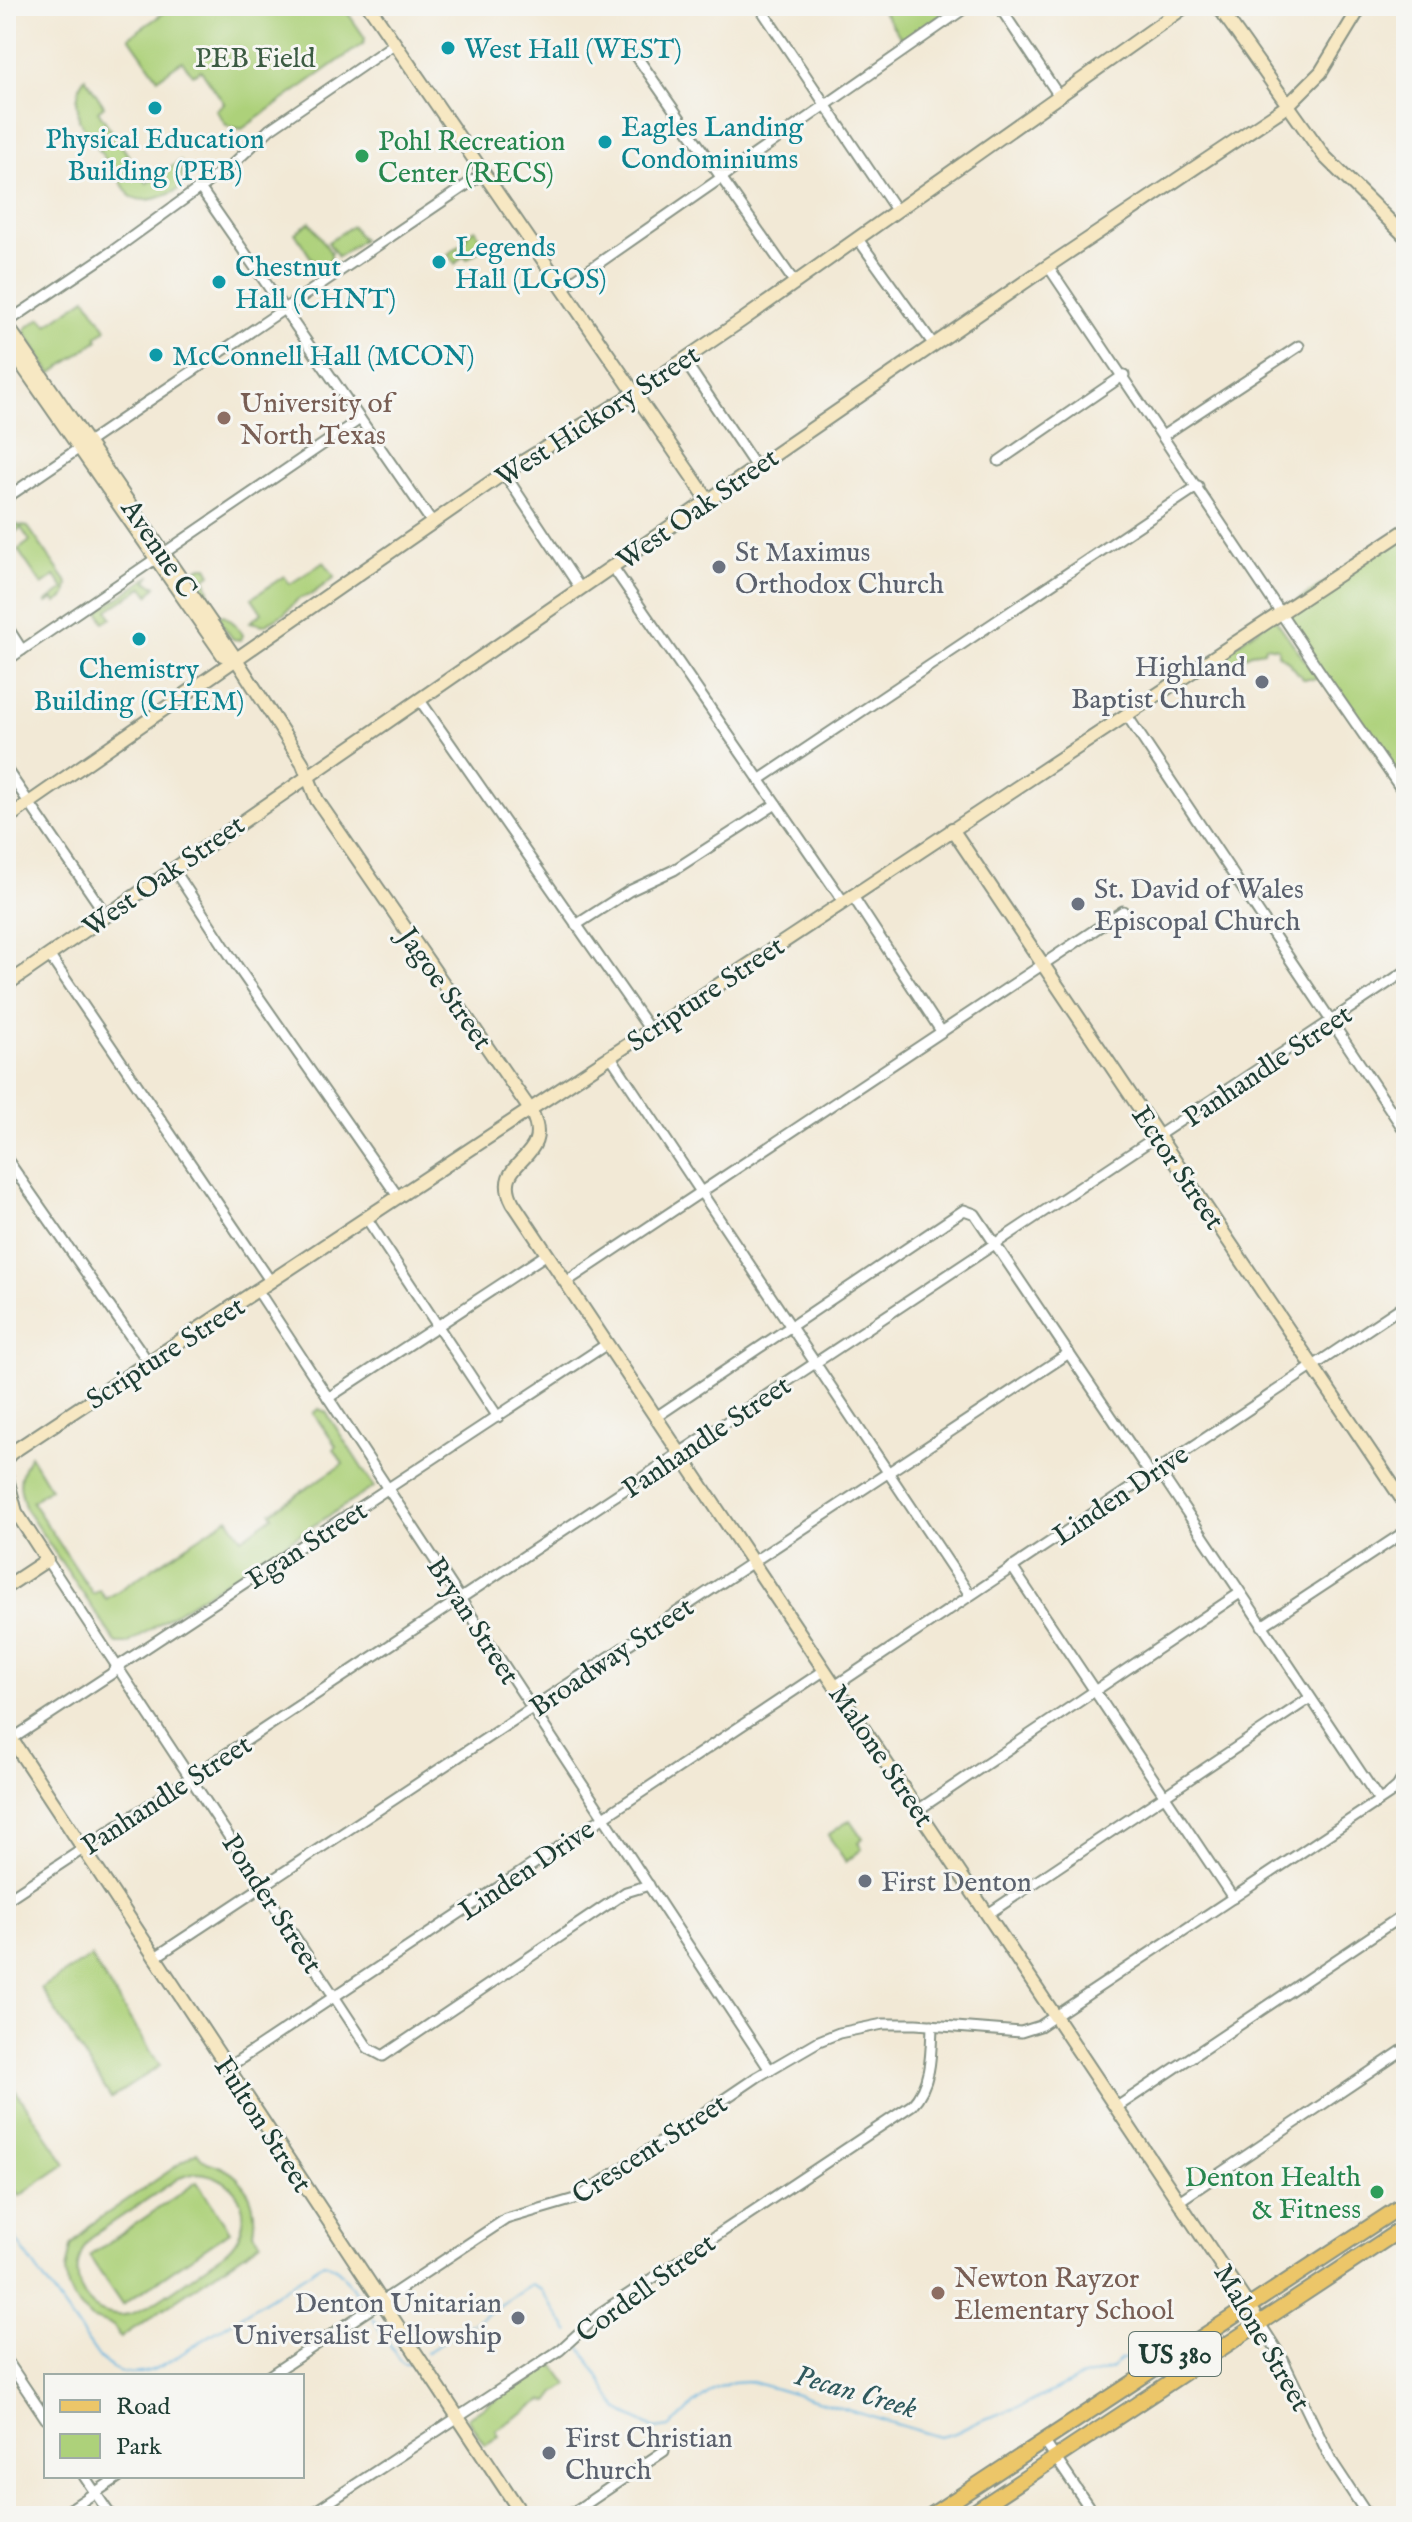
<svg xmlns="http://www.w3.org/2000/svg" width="1412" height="2522" font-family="'IM FELL English',serif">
<rect width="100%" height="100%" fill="#f6f6f2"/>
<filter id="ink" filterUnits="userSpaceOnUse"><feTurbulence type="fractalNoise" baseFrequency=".0125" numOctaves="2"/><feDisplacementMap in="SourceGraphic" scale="16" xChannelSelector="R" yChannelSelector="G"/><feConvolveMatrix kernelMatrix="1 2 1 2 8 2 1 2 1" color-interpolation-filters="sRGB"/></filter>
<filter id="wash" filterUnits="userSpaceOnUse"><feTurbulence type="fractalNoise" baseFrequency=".006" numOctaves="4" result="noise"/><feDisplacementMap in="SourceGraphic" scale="32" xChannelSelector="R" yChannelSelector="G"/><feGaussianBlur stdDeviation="1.8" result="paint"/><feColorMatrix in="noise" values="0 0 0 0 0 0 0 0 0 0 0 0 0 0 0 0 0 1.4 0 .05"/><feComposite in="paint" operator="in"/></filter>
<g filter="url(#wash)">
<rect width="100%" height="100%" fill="#f2e9d6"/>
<g fill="#add17a" stroke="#668757" stroke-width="2" fill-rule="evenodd">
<path d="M174,6H343L365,38L364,43L242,129L227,126L216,110L224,103L201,70L193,75L182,61L158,78L129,37Z"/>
<path d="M879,6H944L947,12L904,42Z"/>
<path d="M85,77L104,106L98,111L147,183L180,161L183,171L181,173L184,176L181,178L182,181L180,183L182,187C169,196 145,205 130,196L79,120L77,100L80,85Z"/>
<path d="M310,222L331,253V260L322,266L313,261L295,233Z"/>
<path d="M352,226L362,240L338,257L328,242Z"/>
<path d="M475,229L486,246L467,259L464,255L455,264L448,254L466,241L467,234Z"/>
<path d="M86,298L106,329L96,337L98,340L51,374L25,332L26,328L41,318L47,325Z"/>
<path d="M6,523L28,527L68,584L66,596L56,603L54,599L47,603L46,602L64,589L55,576L42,585L18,550L30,541L21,528L8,537Z"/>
<path d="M1406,530V795L1280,612Z"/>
<path d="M324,562L335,577L312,594L298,599L284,614L264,625L250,622L262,613L252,598L284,576L290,584Z"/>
<path d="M202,567H207L211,574L205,578L209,590L210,603L221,616L224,615L235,624L243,635L241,640L233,639L188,578L191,572Z"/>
<path d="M149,577L147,582L156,586L149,595L143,587L108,610L112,618L104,622L99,611Z"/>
<path d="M1274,617L1318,679H1303L1287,660L1278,654V648L1265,646L1264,651L1251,653L1226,668L1219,658Z"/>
<path d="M319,1409L326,1412L374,1487L127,1644H117L26,1510C18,1485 17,1479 30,1455L50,1488L32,1502L93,1594L100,1590L106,1599L228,1518L242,1538L273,1516L271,1512L343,1464L334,1449L336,1446L313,1413Z"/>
<path d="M850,1820L863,1839L858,1843L862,1849L846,1862L828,1835Z"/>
<path d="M91,1957L160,2066L111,2098L41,1988Z"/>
<path d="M16,2091L66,2164L19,2196L6,2177V2098Z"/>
<path d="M197,2152C207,2166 210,2161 223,2168C248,2180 258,2206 253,2232L261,2242L120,2338L114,2326L91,2318L73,2299L68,2288L66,2271L71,2246L89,2226ZM196,2173C242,2175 260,2223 225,2253C204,2267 151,2309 130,2314C82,2324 60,2266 94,2235L179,2178Z"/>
<path d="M197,2182L230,2231L122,2305L89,2256Z"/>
<path d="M552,2362L568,2385L556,2393L549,2402L543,2400L496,2430L499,2436L485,2445L467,2418Z"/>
</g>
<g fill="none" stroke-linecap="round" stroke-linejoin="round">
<g stroke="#64b3de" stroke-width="2">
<path d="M6,2226L99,2357C118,2378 140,2377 164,2365L324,2263C341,2265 353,2290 363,2304"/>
<path d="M373,2319L399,2360L404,2364H410"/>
<path d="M578,2343L618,2409L655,2429L669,2427L686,2413L694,2404L714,2389L733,2382L749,2381L940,2437L953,2434L984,2419L1022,2406L1077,2379L1111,2369L1121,2359C1136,2360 1149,2346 1163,2351"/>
<path d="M426,2353L531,2285L541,2290L569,2331"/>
</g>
</g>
</g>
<g filter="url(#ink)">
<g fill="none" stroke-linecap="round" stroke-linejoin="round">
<defs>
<g id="street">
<path d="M759,6L896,210"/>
<path d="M999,6L1059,96"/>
<path d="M637,57L795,283"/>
<path d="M200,188L433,524"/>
<path d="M858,239L934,345"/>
<path d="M1048,266L1325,679L1406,796"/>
<path d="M563,288L968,6"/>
<path d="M6,323L114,250L234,163L270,129L394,44"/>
<path d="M684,360L756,467"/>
<path d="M1164,435L1299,346"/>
<path d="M999,461L1124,375"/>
<path d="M504,473L580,588"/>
<path d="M6,498L484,173"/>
<path d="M612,566L843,901"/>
<path d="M6,625L22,650"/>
<path d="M6,661L360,419"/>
<path d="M419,699L650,1030"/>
<path d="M1126,714L1406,1133"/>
<path d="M6,769L106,915"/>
<path d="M759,780L1198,486"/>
<path d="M173,868L237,966L399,1198"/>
<path d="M852,895L941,1031"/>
<path d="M576,925L629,891L674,870L776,804"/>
<path d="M49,955L271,1282"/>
<path d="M611,1057L970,1595"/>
<path d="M6,1158L149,1363"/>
<path d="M367,1219L498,1417"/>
<path d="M566,1282L1123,911"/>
<path d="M258,1291L770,2070"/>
<path d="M328,1398L547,1254"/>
<path d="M656,1417L964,1210L975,1214L1150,1474"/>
<path d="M1158,1469L1379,1800"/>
<path d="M47,1560L368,2048L383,2056L626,1892L649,1885"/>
<path d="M1012,1567L1233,1898"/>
<path d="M1262,1626L1406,1531"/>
<path d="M835,1686L1406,1304"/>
<path d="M6,1743L111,1674L117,1667L607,1344"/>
<path d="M918,1810L1240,1593"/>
<path d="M6,1900L1406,971"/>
<path d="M988,1914L1310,1698"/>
<path d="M154,1958L1069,1353"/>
<path d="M6,1970L9,1974"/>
<path d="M227,2068L825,1670"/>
<path d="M1117,2107L1406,1913"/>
<path d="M1179,2201L1406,2048"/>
<path d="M1259,2322L1282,2358L1331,2460L1368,2516"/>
<path d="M6,2359L46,2419"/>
<path d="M269,2376L506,2219L578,2198L757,2077L819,2041L839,2033L883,2024H916L1021,2032L1040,2026L1389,1794L1397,1787L1406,1772"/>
<path d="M1044,2441L1095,2516"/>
<path d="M84,2476L111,2516"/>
<path d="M60,2516L120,2476"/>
<path d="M308,2516L560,2350L602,2312L912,2105C932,2084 931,2052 932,2025"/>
<path d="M568,2516L664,2451"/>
<path d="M1399,2516L1406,2511"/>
</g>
<g id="secondary">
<path d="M369,6L708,500"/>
<path d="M1218,6L1324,156L1406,237"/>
<path d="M6,324L236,659L302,762L317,800L531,1111C557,1162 489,1158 513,1203L1259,2322"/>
<path d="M6,342L223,655"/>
<path d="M6,819L504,473L635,393L741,321L1186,6"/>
<path d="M952,829L1406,1505"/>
<path d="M6,985L1048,266L1287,106L1321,72L1361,6"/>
<path d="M6,1459L11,1453C477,1147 940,836 1406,530"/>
<path d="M6,1475L16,1512L47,1560L6,1587"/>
<path d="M6,1731L523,2516"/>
</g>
<g id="primary">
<path d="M930,2516L1406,2203"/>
<path d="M968,2516L1406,2226"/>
</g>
</defs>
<use href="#street" stroke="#889385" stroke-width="13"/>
<use href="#secondary" stroke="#889385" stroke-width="16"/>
<use href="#primary" stroke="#889385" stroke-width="18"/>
<use href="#street" stroke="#fff" stroke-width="9"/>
<use href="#secondary" stroke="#f7e8c3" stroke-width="12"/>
<use href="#primary" stroke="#ecc669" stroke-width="14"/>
</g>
</g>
<g fill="#0f9aa8" stroke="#f6f6f2" stroke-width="3">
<circle cx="448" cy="48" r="8"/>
<circle cx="155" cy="108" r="8"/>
<circle cx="605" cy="142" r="8"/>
<circle cx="439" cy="262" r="8"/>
<circle cx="219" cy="282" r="8"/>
<circle cx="156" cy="355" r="8"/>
<circle cx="139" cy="639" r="8"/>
</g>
<g fill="#2e9e5b" stroke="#f6f6f2" stroke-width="3">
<circle cx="362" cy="156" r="8"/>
<circle cx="1377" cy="2192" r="8"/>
</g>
<g fill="#8d6e63" stroke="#f6f6f2" stroke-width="3">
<circle cx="224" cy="418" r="8"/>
<circle cx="938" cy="2293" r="8"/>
</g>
<g fill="#6b7280" stroke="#f6f6f2" stroke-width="3">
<circle cx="719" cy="567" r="8"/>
<circle cx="1262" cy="682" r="8"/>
<circle cx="1078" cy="904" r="8"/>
<circle cx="865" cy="1881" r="8"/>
<circle cx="518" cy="2318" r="8"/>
<circle cx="549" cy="2453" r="8"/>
</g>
<g text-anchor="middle" stroke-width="6" stroke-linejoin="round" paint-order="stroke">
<rect fill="#f6f6f2" stroke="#60746d" stroke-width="2" x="1129" y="2332" width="92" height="44" rx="6"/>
<g font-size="26" font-weight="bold" fill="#1f3d34">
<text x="1175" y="2363">US 380</text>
</g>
<g font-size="28" fill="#0d838f" stroke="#f6f6f2" text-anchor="start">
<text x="464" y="58">West Hall (WEST)</text>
<text x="621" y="136">Eagles Landing<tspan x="621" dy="32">Condominiums</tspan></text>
<text x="155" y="148" text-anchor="middle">Physical Education<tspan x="155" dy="32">Building (PEB)</tspan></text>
<text x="455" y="256">Legends<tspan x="455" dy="32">Hall (LGOS)</tspan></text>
<text x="235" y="276">Chestnut<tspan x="235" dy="32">Hall (CHNT)</tspan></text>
<text x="172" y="365">McConnell Hall (MCON)</text>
<text x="139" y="678" text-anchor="middle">Chemistry<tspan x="139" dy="32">Building (CHEM)</tspan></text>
</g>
<g font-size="28" fill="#3b5b42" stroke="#f6f6f2">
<text x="255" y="67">PEB Field</text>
</g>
<g font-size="28" fill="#27864d" stroke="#f6f6f2" text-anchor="start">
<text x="378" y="150">Pohl Recreation<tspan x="378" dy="32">Center (RECS)</tspan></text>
<text x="1361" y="2186" text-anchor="end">Denton Health<tspan x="1361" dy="32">&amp; Fitness</tspan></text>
</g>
<g font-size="28" fill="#785e54" stroke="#f6f6f2" text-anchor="start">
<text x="240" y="412">University of<tspan x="240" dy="32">North Texas</tspan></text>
<text x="954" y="2287">Newton Rayzor<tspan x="954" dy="32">Elementary School</tspan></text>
</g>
<g font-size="28" fill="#1f3d34" stroke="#f6f6f2">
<text transform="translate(597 415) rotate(-33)" y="10">West Hickory Street</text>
<text transform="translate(697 508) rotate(-35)" y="10">West Oak Street</text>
<text transform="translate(160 548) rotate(56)" y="10">Avenue C</text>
<text transform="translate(163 875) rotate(-35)" y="10">West Oak Street</text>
<text transform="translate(446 988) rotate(55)" y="10">Jagoe Street</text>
<text transform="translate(705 993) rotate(-34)" y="10">Scripture Street</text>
<text transform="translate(1267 1065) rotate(-34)" y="10">Panhandle Street</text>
<text transform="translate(1179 1167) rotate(56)" y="10">Ector Street</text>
<text transform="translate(165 1352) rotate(-33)" y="10">Scripture Street</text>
<text transform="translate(706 1436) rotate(-34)" y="10">Panhandle Street</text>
<text transform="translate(1120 1494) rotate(-34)" y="10">Linden Drive</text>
<text transform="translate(306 1544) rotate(-33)" y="10">Egan Street</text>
<text transform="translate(474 1620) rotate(57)" y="10">Bryan Street</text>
<text transform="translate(611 1656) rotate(-34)" y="10">Broadway Street</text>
<text transform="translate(882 1755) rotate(56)" y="10">Malone Street</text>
<text transform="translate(166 1794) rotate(-33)" y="10">Panhandle Street</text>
<text transform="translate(526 1869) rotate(-34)" y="10">Linden Drive</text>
<text transform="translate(273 1903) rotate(57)" y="10">Ponder Street</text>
<text transform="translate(264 2124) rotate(57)" y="10">Fulton Street</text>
<text transform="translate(649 2148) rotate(-33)" y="10">Crescent Street</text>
<text transform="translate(645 2287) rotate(-36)" y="10">Cordell Street</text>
<text transform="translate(1263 2337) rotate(60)" y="10">Malone Street</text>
</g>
<g font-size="28" fill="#5b616d" stroke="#f6f6f2" text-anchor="start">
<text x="735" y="561">St Maximus<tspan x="735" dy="32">Orthodox Church</tspan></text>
<text x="1246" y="676" text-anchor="end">Highland<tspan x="1246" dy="32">Baptist Church</tspan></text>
<text x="1094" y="898">St. David of Wales<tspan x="1094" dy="32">Episcopal Church</tspan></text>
<text x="881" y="1891">First Denton</text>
<text x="502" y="2312" text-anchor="end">Denton Unitarian<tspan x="502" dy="32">Universalist Fellowship</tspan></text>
<text x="565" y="2447">First Christian<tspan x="565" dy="32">Church</tspan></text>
</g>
<g font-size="30" font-style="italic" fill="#305a5e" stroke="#f6f6f2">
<text transform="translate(856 2391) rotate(16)" y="10">Pecan Creek</text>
</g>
</g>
<rect width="1412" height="2522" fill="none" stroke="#f6f6f2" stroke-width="32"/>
<rect x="44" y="2374" width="260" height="104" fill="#f6f6f2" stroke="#a0aca6" stroke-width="2"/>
<rect x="60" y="2400" width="40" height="12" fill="#ecc669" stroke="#a0aca6" stroke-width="2"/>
<text x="116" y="2414" font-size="24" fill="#1f3d34">Road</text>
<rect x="60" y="2434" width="40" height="24" fill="#add17a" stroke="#a0aca6" stroke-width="2"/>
<text x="116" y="2454" font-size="24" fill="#1f3d34">Park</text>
</svg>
